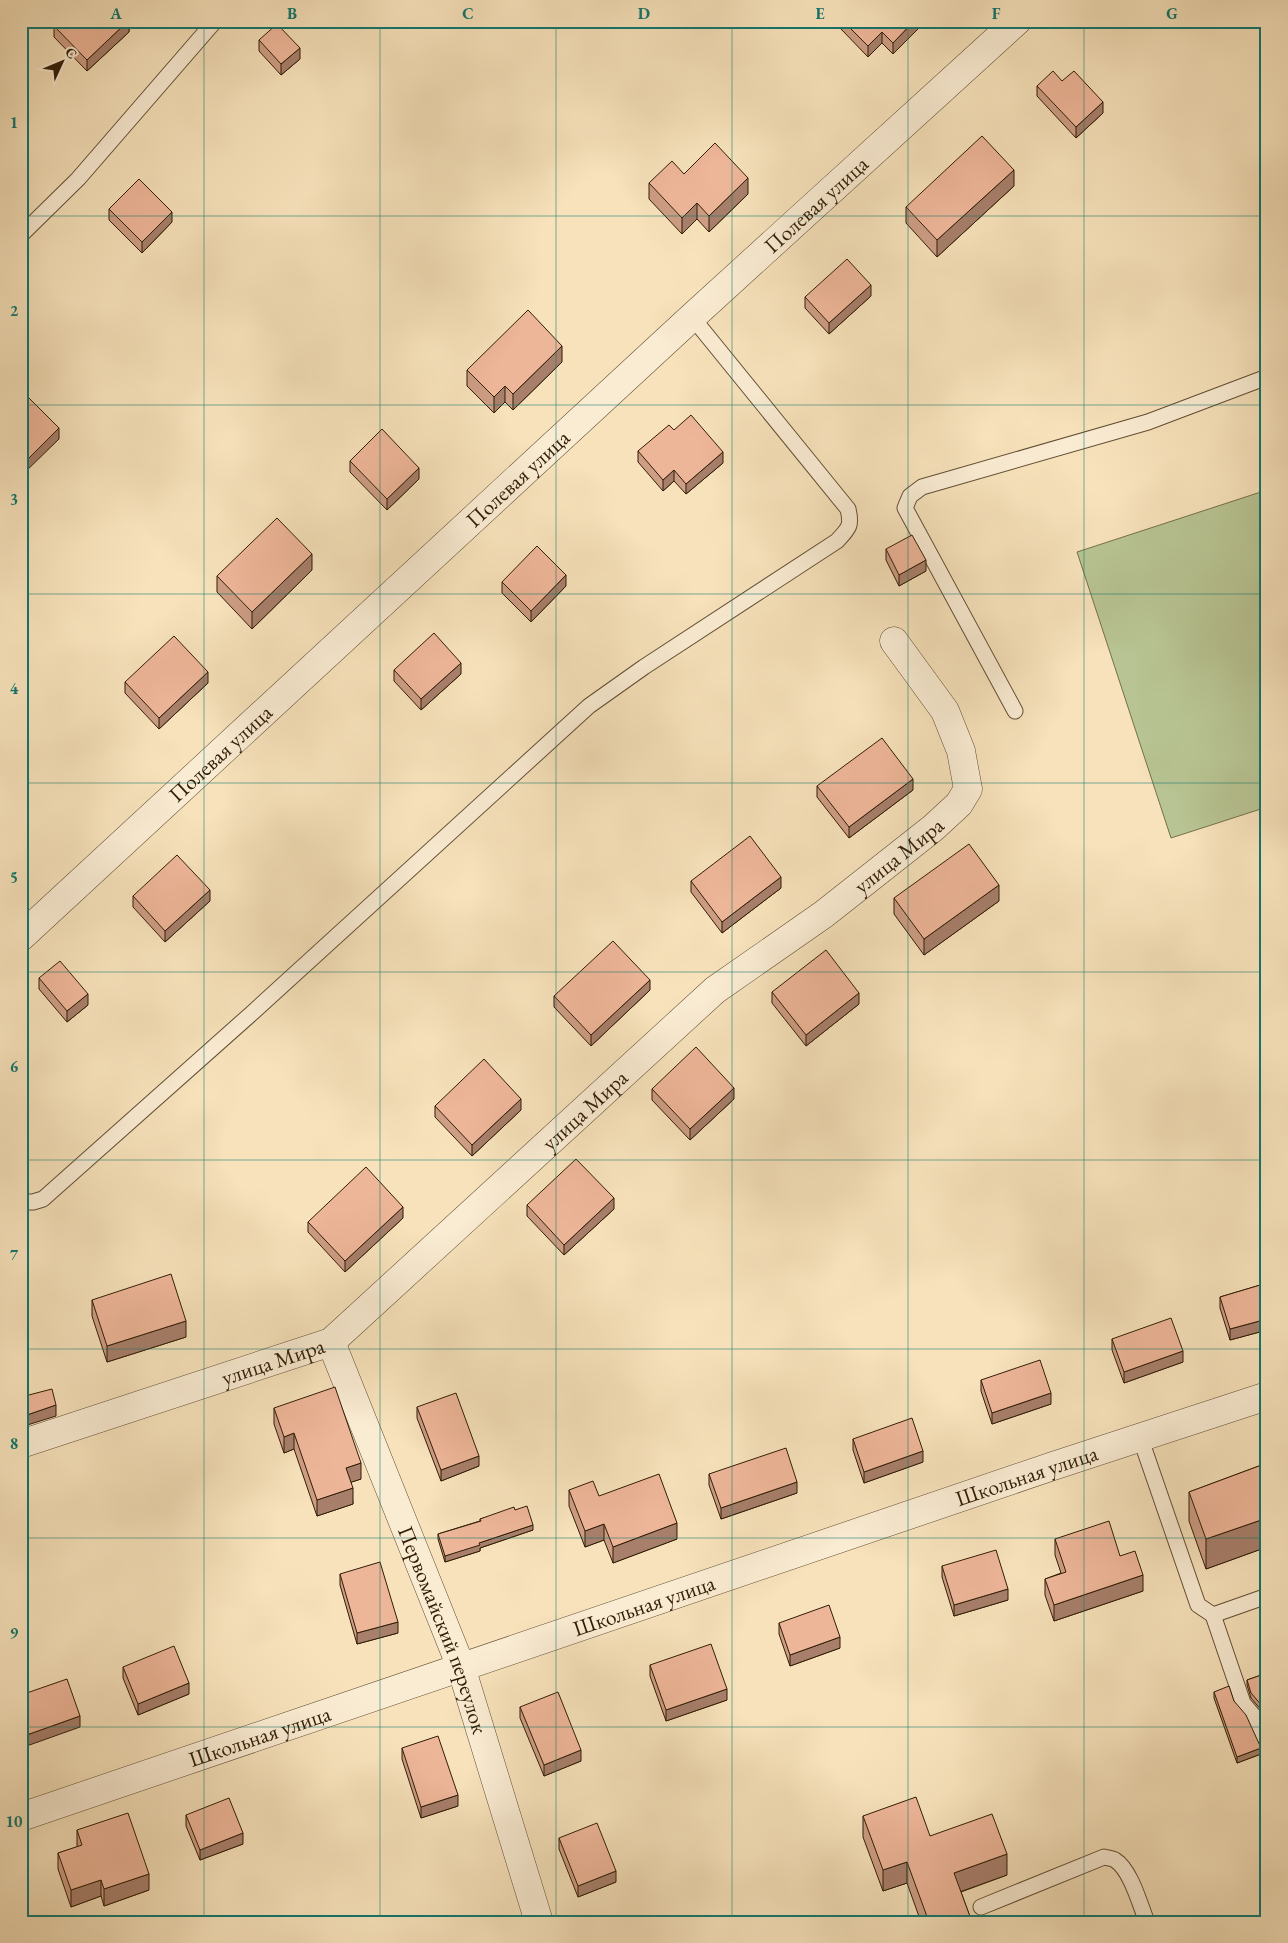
<svg xmlns="http://www.w3.org/2000/svg" width="1288" height="1943" font-family="'EB Garamond',serif">
<rect width="100%" height="100%" fill="#f7e2bb"/>
<filter id="stains"><feTurbulence type="fractalNoise" baseFrequency=".004" numOctaves="4"/><feColorMatrix values="0 0 0 0 .2 0 0 0 0 .09 0 0 0 0 .02 0 0 0 .5 -.17"/></filter>
<radialGradient id="worn" r=".72"><stop offset=".6" stop-color="#630" stop-opacity="0"/><stop offset="1" stop-color="#630" stop-opacity=".3"/></radialGradient>
<path fill="#b8c493" stroke="#74704c" d="M1267,490V807L1171,838L1077,552Z"/>
<g fill="none" stroke-linecap="round" stroke-linejoin="round">
<defs>
<g id="service">
<path d="M21,235L78,179L215,21"/>
<path d="M1015,711L905,508L910,496L922,487L1148,422L1267,377"/>
<path d="M21,1202H33L43,1199L251,1014L589,706L644,667L837,541C849,528 852,526 848,509L692,317"/>
<path d="M1140,1437L1198,1605L1213,1615L1267,1596"/>
<path d="M1213,1615L1243,1703L1254,1716L1267,1747"/>
<path d="M981,1907L1104,1857C1107,1858 1112,1858 1115,1860C1131,1870 1140,1905 1147,1922"/>
</g>
<g id="minor">
<path id="s1" d="M21,937L692,317L1017,21"/>
<path id="s2" d="M331,1342L461,1667L539,1922"/>
<path id="s3" d="M21,1444L331,1342L715,990L824,914L933,828L959,804L968,789L961,751L945,711L894,641"/>
</g>
<g id="tertiary">
<path id="s4" d="M21,1817L1053,1466L1267,1396"/>
</g>
</defs>
<use href="#service" stroke="#624e33" stroke-width="17"/>
<use href="#minor" stroke="#624e33" stroke-width="29"/>
<use href="#tertiary" stroke="#624e33" stroke-width="29"/>
<use href="#service" stroke="#faecd3" stroke-width="15"/>
<use href="#minor" stroke="#faecd3" stroke-width="28"/>
<use href="#tertiary" stroke="#faecd3" stroke-width="28"/>
</g>
<g fill="#cd9d84" stroke="#311d06">
<path d="M129,21V32L87,71L54,37V26Z"/>
<path d="M840,21H924V23L893,54L882,43L868,57L840,28Z"/>
<path d="M259,40L300,59L281,75L259,51Z"/>
<path d="M1062,81L1103,113L1076,138L1037,96V86Z"/>
<path d="M684,174L748,194L709,232L697,219L682,234L649,199V183Z"/>
<path d="M1014,186L937,257L906,223V207Z"/>
<path d="M109,209L172,222L142,253L109,220Z"/>
<path d="M871,296L829,334L805,308V297Z"/>
<path d="M562,362L513,410L505,402L494,413L467,386V370Z"/>
<path d="M674,430L723,463L686,494L674,481L663,491L638,462V451Z"/>
<path d="M350,461L419,479L387,510L350,472Z"/>
<path d="M886,549L926,571L899,586L886,560Z"/>
<path d="M312,570L252,629L217,592V576Z"/>
<path d="M502,582L566,586L531,622L502,593Z"/>
<path d="M394,670L461,674L421,710L394,681Z"/>
<path d="M125,682L208,683L159,729L125,693Z"/>
<path d="M817,786L913,790L849,838L817,797Z"/>
<path d="M691,881L781,888L722,933L691,892Z"/>
<path d="M133,896L210,901L165,942L133,907Z"/>
<path d="M894,898L999,901L924,955L894,914Z"/>
<path d="M39,978L88,1005L67,1022L39,989Z"/>
<path d="M650,990L591,1046L554,1007V996Z"/>
<path d="M772,992L859,1004L806,1046L772,1003Z"/>
<path d="M652,1089L734,1099L690,1140L652,1100Z"/>
<path d="M435,1106L521,1110L472,1156L435,1117Z"/>
<path d="M527,1205L614,1209L564,1255L527,1216Z"/>
<path d="M403,1218L345,1272L308,1232V1222Z"/>
<path d="M1267,1283V1330L1230,1340L1220,1308V1297Z"/>
<path d="M92,1300L186,1337L107,1362L92,1316Z"/>
<path d="M1112,1339L1183,1362L1124,1383L1112,1350Z"/>
<path d="M981,1380L1051,1404L992,1424L981,1391Z"/>
<path d="M417,1407L479,1466L441,1481L417,1418Z"/>
<path d="M274,1408L361,1479L351,1482L353,1504L317,1516L294,1449L284,1453L274,1424Z"/>
<path d="M853,1439L923,1462L864,1483L853,1450Z"/>
<path d="M1267,1463V1547L1206,1569L1189,1521V1492Z"/>
<path d="M709,1474L797,1493L721,1519L709,1485Z"/>
<path d="M569,1490L599,1496L677,1539L613,1563L604,1540L585,1547L569,1506Z"/>
<path d="M515,1510L533,1530L480,1548V1551L445,1562L438,1539V1534L480,1521V1519Z"/>
<path d="M1055,1539L1120,1556L1143,1591L1054,1621L1045,1595V1579L1061,1573L1055,1555Z"/>
<path d="M942,1566L1008,1600L954,1616L942,1577Z"/>
<path d="M340,1574L398,1633L357,1644L340,1585Z"/>
<path d="M779,1623L840,1648L790,1666L779,1634Z"/>
<path d="M650,1665L727,1700L666,1721L650,1676Z"/>
<path d="M123,1667L189,1694L138,1715L123,1678Z"/>
<path d="M1267,1673V1722L1263,1712L1251,1698L1247,1685V1680Z"/>
<path d="M1214,1692L1234,1701L1261,1754L1237,1763L1214,1698Z"/>
<path d="M520,1707L581,1761L544,1776L520,1718Z"/>
<path d="M402,1748L458,1806L421,1818L402,1759Z"/>
<path d="M1262,1749L1267,1750V1768L1262,1755Z"/>
<path d="M186,1815L243,1844L200,1860L186,1826Z"/>
<path d="M863,1816L930,1836L1007,1875L961,1892L972,1922H921L907,1883L883,1891L863,1837Z"/>
<path d="M77,1830L149,1890L104,1906L101,1896L71,1907L58,1869V1853L77,1847Z"/>
<path d="M559,1838L616,1882L578,1897L559,1849Z"/>
</g>
<g fill="#a77f6b" stroke="#311d06">
<path d="M128,21H129V32L87,71V60Z"/>
<path d="M914,21H924V23L893,54V43Z"/>
<path d="M882,32V43L868,57V46Z"/>
<path d="M300,48V59L281,75V64Z"/>
<path d="M1103,102V113L1076,138V127Z"/>
<path d="M1014,170V186L937,257V240Z"/>
<path d="M748,178V194L709,232V216Z"/>
<path d="M697,203V219L682,234V218Z"/>
<path d="M172,212V222L142,253V242Z"/>
<path d="M871,285V296L829,334V323Z"/>
<path d="M562,346V362L513,410V394Z"/>
<path d="M505,386V402L494,413V397Z"/>
<path d="M59,428V439L21,476V466Z"/>
<path d="M723,452V463L686,494V484Z"/>
<path d="M419,468V479L387,510V499Z"/>
<path d="M674,470V481L663,491V480Z"/>
<path d="M312,554V570L252,629V612Z"/>
<path d="M926,560V571L899,586V575Z"/>
<path d="M566,575V586L531,622V611Z"/>
<path d="M461,663V674L421,710V699Z"/>
<path d="M208,672V683L159,729V718Z"/>
<path d="M913,779V790L849,838V827Z"/>
<path d="M24,841V852L21,854V844Z"/>
<path d="M781,877V888L722,933V922Z"/>
<path d="M999,885V901L924,955V939Z"/>
<path d="M210,890V901L165,942V931Z"/>
<path d="M650,980V990L591,1046V1035Z"/>
<path d="M859,993V1004L806,1046V1035Z"/>
<path d="M88,994V1005L67,1022V1011Z"/>
<path d="M734,1088V1099L690,1140V1129Z"/>
<path d="M521,1099V1110L472,1156V1145Z"/>
<path d="M614,1198V1209L564,1255V1245Z"/>
<path d="M403,1207V1218L345,1272V1261Z"/>
<path d="M1267,1319V1330L1230,1340V1329Z"/>
<path d="M186,1321V1337L107,1362V1346Z"/>
<path d="M1183,1351V1362L1124,1383V1372Z"/>
<path d="M1051,1393V1404L992,1424V1413Z"/>
<path d="M56,1405V1416L21,1427V1417Z"/>
<path d="M294,1433V1449L284,1453V1437Z"/>
<path d="M923,1451V1462L864,1483V1472Z"/>
<path d="M479,1456V1466L441,1481V1470Z"/>
<path d="M361,1463V1479L346,1484V1468Z"/>
<path d="M797,1482V1493L721,1519V1508Z"/>
<path d="M353,1488V1504L317,1516V1500Z"/>
<path d="M1267,1518V1547L1206,1569V1539Z"/>
<path d="M677,1523V1539L613,1563V1547Z"/>
<path d="M604,1524V1540L585,1547V1531Z"/>
<path d="M533,1525V1530L480,1548V1551L445,1562V1556L479,1543Z"/>
<path d="M1143,1575V1591L1054,1621V1605Z"/>
<path d="M1008,1589V1600L954,1616V1605Z"/>
<path d="M398,1622V1633L357,1644V1633Z"/>
<path d="M840,1637V1648L790,1666V1655Z"/>
<path d="M189,1683V1694L138,1715V1704Z"/>
<path d="M727,1689V1700L666,1721V1710Z"/>
<path d="M80,1716V1727L21,1748V1737Z"/>
<path d="M1261,1748V1754L1237,1763V1757Z"/>
<path d="M581,1750V1761L544,1776V1765Z"/>
<path d="M458,1795V1806L421,1818V1807Z"/>
<path d="M243,1833V1844L200,1860V1850Z"/>
<path d="M1007,1854V1875L954,1894V1873Z"/>
<path d="M907,1862V1883L883,1891V1870Z"/>
<path d="M616,1871V1882L578,1897V1886Z"/>
<path d="M149,1874V1890L104,1906V1889Z"/>
<path d="M101,1880V1896L71,1907V1890Z"/>
</g>
<g fill="#eeb699" stroke="#311d06">
<path d="M59,21H128L87,60L54,26Z"/>
<path d="M843,21H914L893,43L882,32L868,46Z"/>
<path d="M277,24L300,48L281,64L259,40Z"/>
<path d="M1053,71L1062,81L1074,71L1103,102L1076,127L1037,86Z"/>
<path d="M982,136L1014,170L937,240L906,207Z"/>
<path d="M715,143L748,178L709,216L697,203L682,218L649,183L672,161L684,174Z"/>
<path d="M139,179L172,212L142,242L109,209Z"/>
<path d="M847,259L871,285L829,323L805,297Z"/>
<path d="M528,310L562,346L513,394L505,386L494,397L467,370Z"/>
<path d="M21,390L59,428L21,466Z"/>
<path d="M691,415L723,452L686,484L674,470L663,480L638,451L669,425L674,430Z"/>
<path d="M382,429L419,468L387,499L350,461Z"/>
<path d="M277,518L312,554L252,612L217,576Z"/>
<path d="M912,535L926,560L899,575L886,549Z"/>
<path d="M537,546L566,575L531,611L502,582Z"/>
<path d="M434,633L461,663L421,699L394,670Z"/>
<path d="M174,636L208,672L159,718L125,682Z"/>
<path d="M882,738L913,779L849,827L817,786Z"/>
<path d="M750,836L781,877L722,922L691,881Z"/>
<path d="M21,837L24,841L21,844Z"/>
<path d="M969,844L999,885L924,939L894,898Z"/>
<path d="M177,855L210,890L165,931L133,896Z"/>
<path d="M613,941L650,980L591,1035L554,996Z"/>
<path d="M826,950L859,993L806,1035L772,992Z"/>
<path d="M60,961L88,994L67,1011L39,978Z"/>
<path d="M696,1047L734,1088L690,1129L652,1089Z"/>
<path d="M484,1059L521,1099L472,1145L435,1106Z"/>
<path d="M576,1159L614,1198L564,1245L527,1205Z"/>
<path d="M366,1167L403,1207L345,1261L308,1222Z"/>
<path d="M171,1274L186,1321L107,1346L92,1300Z"/>
<path d="M1267,1283V1319L1230,1329L1220,1297Z"/>
<path d="M1171,1318L1183,1351L1124,1372L1112,1339Z"/>
<path d="M1040,1360L1051,1393L992,1413L981,1380Z"/>
<path d="M335,1387L361,1463L346,1468L353,1488L317,1500L294,1433L284,1437L274,1408Z"/>
<path d="M52,1389L56,1405L21,1417V1397Z"/>
<path d="M456,1393L479,1456L441,1470L417,1407Z"/>
<path d="M912,1418L923,1451L864,1472L853,1439Z"/>
<path d="M786,1448L797,1482L721,1508L709,1474Z"/>
<path d="M1267,1463V1518L1206,1539L1189,1492Z"/>
<path d="M659,1474L677,1523L613,1547L604,1524L585,1531L569,1490L593,1481L599,1496Z"/>
<path d="M527,1506L533,1525L479,1543L480,1545L445,1556L438,1534L481,1521L480,1519L514,1507L515,1510Z"/>
<path d="M1109,1521L1120,1556L1135,1551L1143,1575L1054,1605L1045,1579L1066,1572L1055,1539Z"/>
<path d="M996,1550L1008,1589L954,1605L942,1566Z"/>
<path d="M380,1562L398,1622L357,1633L340,1574Z"/>
<path d="M829,1605L840,1637L790,1655L779,1623Z"/>
<path d="M711,1644L727,1689L666,1710L650,1665Z"/>
<path d="M174,1646L189,1683L138,1704L123,1667Z"/>
<path d="M1267,1673V1717L1263,1707L1251,1693L1247,1680Z"/>
<path d="M67,1679L80,1716L21,1737V1695Z"/>
<path d="M1229,1686L1234,1701L1246,1715L1261,1748L1237,1757L1214,1692Z"/>
<path d="M558,1692L581,1750L544,1765L520,1707Z"/>
<path d="M438,1736L458,1795L421,1807L402,1748Z"/>
<path d="M1262,1749L1267,1750V1762Z"/>
<path d="M916,1797L930,1836L992,1814L1007,1854L954,1873L972,1922H929L907,1862L883,1870L863,1816Z"/>
<path d="M229,1798L243,1833L200,1850L186,1815Z"/>
<path d="M128,1813L149,1874L104,1889L101,1880L71,1890L58,1853L82,1845L77,1830Z"/>
<path d="M597,1823L616,1871L578,1886L559,1838Z"/>
</g>
<path fill="none" stroke="#0f766e" stroke-width="1" stroke-opacity="0.55" d="M204,21V1922M380,21V1922M556,21V1922M732,21V1922M908,21V1922M1084,21V1922M21,216H1267M21,405H1267M21,594H1267M21,783H1267M21,972H1267M21,1160H1267M21,1349H1267M21,1538H1267M21,1727H1267"/>
<g text-anchor="middle" stroke-width="4" stroke-linejoin="round" paint-order="stroke">
<g font-size="22" fill="#311d06" stroke="#faecd3">
<text dy="8" stroke="none"><textPath href="#s1" startOffset="1081">Полевая улица</textPath></text>
<text dy="8" stroke="none"><textPath href="#s1" startOffset="676">Полевая улица</textPath></text>
<text dy="8" stroke="none"><textPath href="#s1" startOffset="271">Полевая улица</textPath></text>
<text dy="8" stroke="none"><textPath href="#s3" startOffset="1075">улица Мира</textPath></text>
<text dy="8" stroke="none"><textPath href="#s3" startOffset="670">улица Мира</textPath></text>
<text dy="8" stroke="none"><textPath href="#s3" startOffset="265">улица Мира</textPath></text>
<text dy="8" stroke="none"><textPath href="#s4" startOffset="1062">Школьная улица</textPath></text>
<text dy="8" stroke="none"><textPath href="#s4" startOffset="658">Школьная улица</textPath></text>
<text dy="8" stroke="none"><textPath href="#s2" startOffset="309">Первомайский переулок</textPath></text>
<text dy="8" stroke="none"><textPath href="#s4" startOffset="252">Школьная улица</textPath></text>
</g>
</g>
<rect width="1288" height="1943" fill="none" stroke="#f7e2bb" stroke-width="55"/>
<g transform="translate(62 62) rotate(46)" stroke="#faecd3" stroke-width="4" paint-order="stroke">
<path d="M0-4L9 19L0 12L-9 19Z" fill="#311d06"/>
<text y="-8" font-size="14" font-weight="bold" text-anchor="middle" fill="#311d06">С</text>
</g>
<rect x="28" y="28" width="1232" height="1888" fill="none" stroke="#0f766e" stroke-width="2"/>
<g font-size="16" text-anchor="middle" font-weight="bold" fill="#0f766e">
<text x="116" y="19">A</text>
<text x="292" y="19">B</text>
<text x="468" y="19">C</text>
<text x="644" y="19">D</text>
<text x="820" y="19">E</text>
<text x="996" y="19">F</text>
<text x="1172" y="19">G</text>
<text x="14" y="128">1</text>
<text x="14" y="316">2</text>
<text x="14" y="505">3</text>
<text x="14" y="694">4</text>
<text x="14" y="883">5</text>
<text x="14" y="1072">6</text>
<text x="14" y="1260">7</text>
<text x="14" y="1449">8</text>
<text x="14" y="1638">9</text>
<text x="14" y="1827">10</text>
</g>
<rect width="100%" height="100%" filter="url(#stains)"/>
<rect width="100%" height="100%" fill="url(#worn)"/>
</svg>
